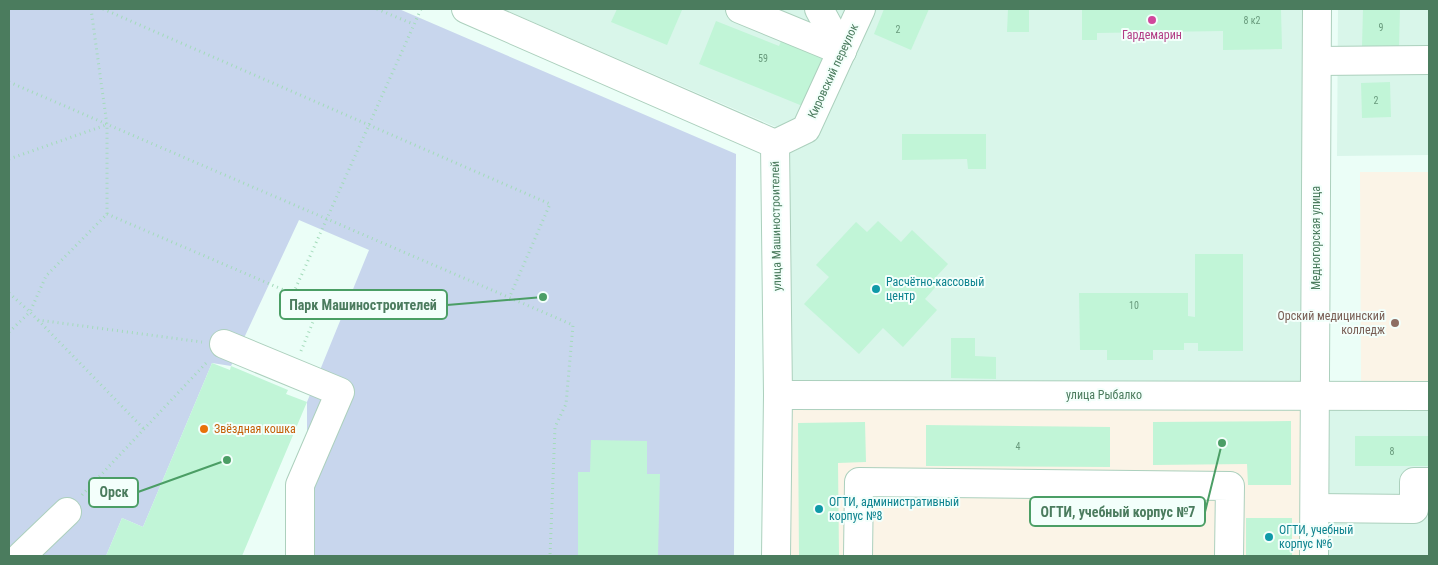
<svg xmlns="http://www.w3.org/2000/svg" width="1438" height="565" font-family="'Roboto Condensed',sans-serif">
<rect width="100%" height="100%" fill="#ebfef7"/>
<g fill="#d9f6ea">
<path d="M503,9H1304L1305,406L1429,409V556H783V130Z"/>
<path d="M1338,9H1429V155L1337,156Z"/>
</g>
<g fill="#fbf4e7">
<path d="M1360,172H1429V385L1361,384Z"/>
<path d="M1305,407L1303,556H783L784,409Z"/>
</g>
<path fill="#c8d6ed" d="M9,9H399L736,154L734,556H307V402L369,250L299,220L231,366L212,363L143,527L122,518L106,556H9Z"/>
<g fill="#c1f5d7">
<path d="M617,9H679L682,10L667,45L611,22Z"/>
<path d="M884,9H929L911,50L874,34Z"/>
<path d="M1008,9H1029V32H1007Z"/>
<path d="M1082,9H1281L1282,49L1223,50V31L1097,33V40H1082Z"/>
<path d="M1363,9H1400L1399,47L1362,46Z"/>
<path d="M716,21L779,46L784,34L827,51L805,107L699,64Z"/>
<path d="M1390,82L1391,117L1362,118L1361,83Z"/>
<path d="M902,134H986V169H968L967,159L902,160Z"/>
<path d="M878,221L901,242L912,230L948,264L935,278L940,282L925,299L937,310L903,347L883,328L859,354L804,304L829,277L816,265L856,222L867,232Z"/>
<path d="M1195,254H1243V351H1198V343H1184V350H1153V360H1107V350H1080L1079,293H1188V316L1195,317Z"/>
<path d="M951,338H975V356L996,357V379L951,378Z"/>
<path d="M212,363L230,370L231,366L288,390L286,394L307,402L242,556H106L122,518L143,527Z"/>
<path d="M1291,421V485H1248L1247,464L1153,465V422Z"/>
<path d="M865,422L866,462L838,463L839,555L799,556L798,423Z"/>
<path d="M926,425L1110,427V467L926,466Z"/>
<rect x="1355" y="436" width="74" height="30"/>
<path d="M591,440L647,441V474H660L658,556H578V472H590Z"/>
<rect x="1246" y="518" width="46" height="38"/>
</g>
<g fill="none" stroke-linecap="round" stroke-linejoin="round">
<defs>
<g id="minor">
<path d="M466,9L775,144L778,395L776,556"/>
<path d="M740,9L842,51"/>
<path d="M819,9L842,51"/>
<path d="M1317,61L1429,60"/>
<path d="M775,144L806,129L861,9"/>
<path d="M224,344L340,392L300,485V556"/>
<path d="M778,395L1429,396"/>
<path d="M1315,508L1414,509V482H1429"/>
<path d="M21,556L67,512"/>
<path d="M858,556L859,482L1230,486L1229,556"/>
<path d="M1314,556L1317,9"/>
</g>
</defs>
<use href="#minor" stroke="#acd0bd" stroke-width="30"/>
<g stroke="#a3dbba" stroke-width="3" stroke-dasharray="1 4" stroke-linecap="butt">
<path d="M103,9L550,204L510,296"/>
<path d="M377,9L413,24"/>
<path d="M9,82L573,325L566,404L555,427L550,556"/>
<path d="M9,159L106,125"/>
<path d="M107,214L293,294"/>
<path d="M9,293L30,312L46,276L107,214V125L91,9"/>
<path d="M38,320L144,429"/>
<path d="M9,332L30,312L38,320L202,342"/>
<path d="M301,351L320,305L293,294L421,9"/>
<path d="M82,495L208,361"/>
</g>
<use href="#minor" stroke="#fff" stroke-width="28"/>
</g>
<circle fill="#d1479c" stroke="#f3fffb" stroke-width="2" cx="1152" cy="20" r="5"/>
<g fill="#0f9aa8" stroke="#f3fffb" stroke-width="2">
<circle cx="876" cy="289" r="5"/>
<circle cx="819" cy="509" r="5"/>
<circle cx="1269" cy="537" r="5"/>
</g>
<circle fill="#8d6e63" stroke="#f3fffb" stroke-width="2" cx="1395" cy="323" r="5"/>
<circle fill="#e8710a" stroke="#f3fffb" stroke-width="2" cx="204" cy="429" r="5"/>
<g text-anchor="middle" stroke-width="4" stroke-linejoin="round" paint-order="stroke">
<g font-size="10" fill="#689a7c">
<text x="1252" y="24">8 к2</text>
<text x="1381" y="31">9</text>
<text x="898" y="33">2</text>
<text x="763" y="62">59</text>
<text x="1376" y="104">2</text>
<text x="1134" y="309">10</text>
<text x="1018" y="450">4</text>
<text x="1392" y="455">8</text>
</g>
<g font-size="12" fill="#b23c85" stroke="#f3fffb">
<text x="1152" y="39">Гардемарин</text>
</g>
<g font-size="12" fill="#4b7c5e" stroke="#f3fffb">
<text transform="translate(833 71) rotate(-65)" y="4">Кировский переулок</text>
<text transform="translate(776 226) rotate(-91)" y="4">улица Машиностроителей</text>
<text transform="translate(1316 238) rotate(-90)" y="4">Медногорская улица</text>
<text x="1104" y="399">улица Рыбалко</text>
</g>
<g font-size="12" fill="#0d838f" stroke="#f3fffb" text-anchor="start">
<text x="886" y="286">Расчётно-кассовый<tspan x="886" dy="14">центр</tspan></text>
<text x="829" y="506">ОГТИ, административный<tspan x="829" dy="14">корпус №8</tspan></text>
<text x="1279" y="534">ОГТИ, учебный<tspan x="1279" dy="14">корпус №6</tspan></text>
</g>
<g font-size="12" fill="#785e54" stroke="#f3fffb" text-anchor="end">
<text x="1385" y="320">Орский медицинский<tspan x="1385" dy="14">колледж</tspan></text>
</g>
<g font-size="12" fill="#c56008" stroke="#f3fffb" text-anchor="start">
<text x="214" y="433">Звёздная кошка</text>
</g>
</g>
<path fill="none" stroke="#4b9e65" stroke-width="2" d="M543 297L447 305M227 460L138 492M1222 443L1205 512"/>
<g fill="#4b9e65" stroke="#f3fffb" stroke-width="2">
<circle cx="543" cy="297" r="5"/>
<circle cx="227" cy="460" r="5"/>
<circle cx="1222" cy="443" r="5"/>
</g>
<g fill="#f3fffb" stroke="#4b9e65" stroke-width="2">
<rect x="280" y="290" width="167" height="29" rx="5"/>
<rect x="89" y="478" width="49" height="29" rx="5"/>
<rect x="1030" y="497" width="175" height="29" rx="5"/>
</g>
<g font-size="14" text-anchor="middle" font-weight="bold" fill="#4b7c5e">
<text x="363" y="310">Парк Машиностроителей</text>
<text x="114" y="497">Орск</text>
<text x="1118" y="517">ОГТИ, учебный корпус №7</text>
</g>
<rect width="1438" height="565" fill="none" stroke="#4b7c5e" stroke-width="20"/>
</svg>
